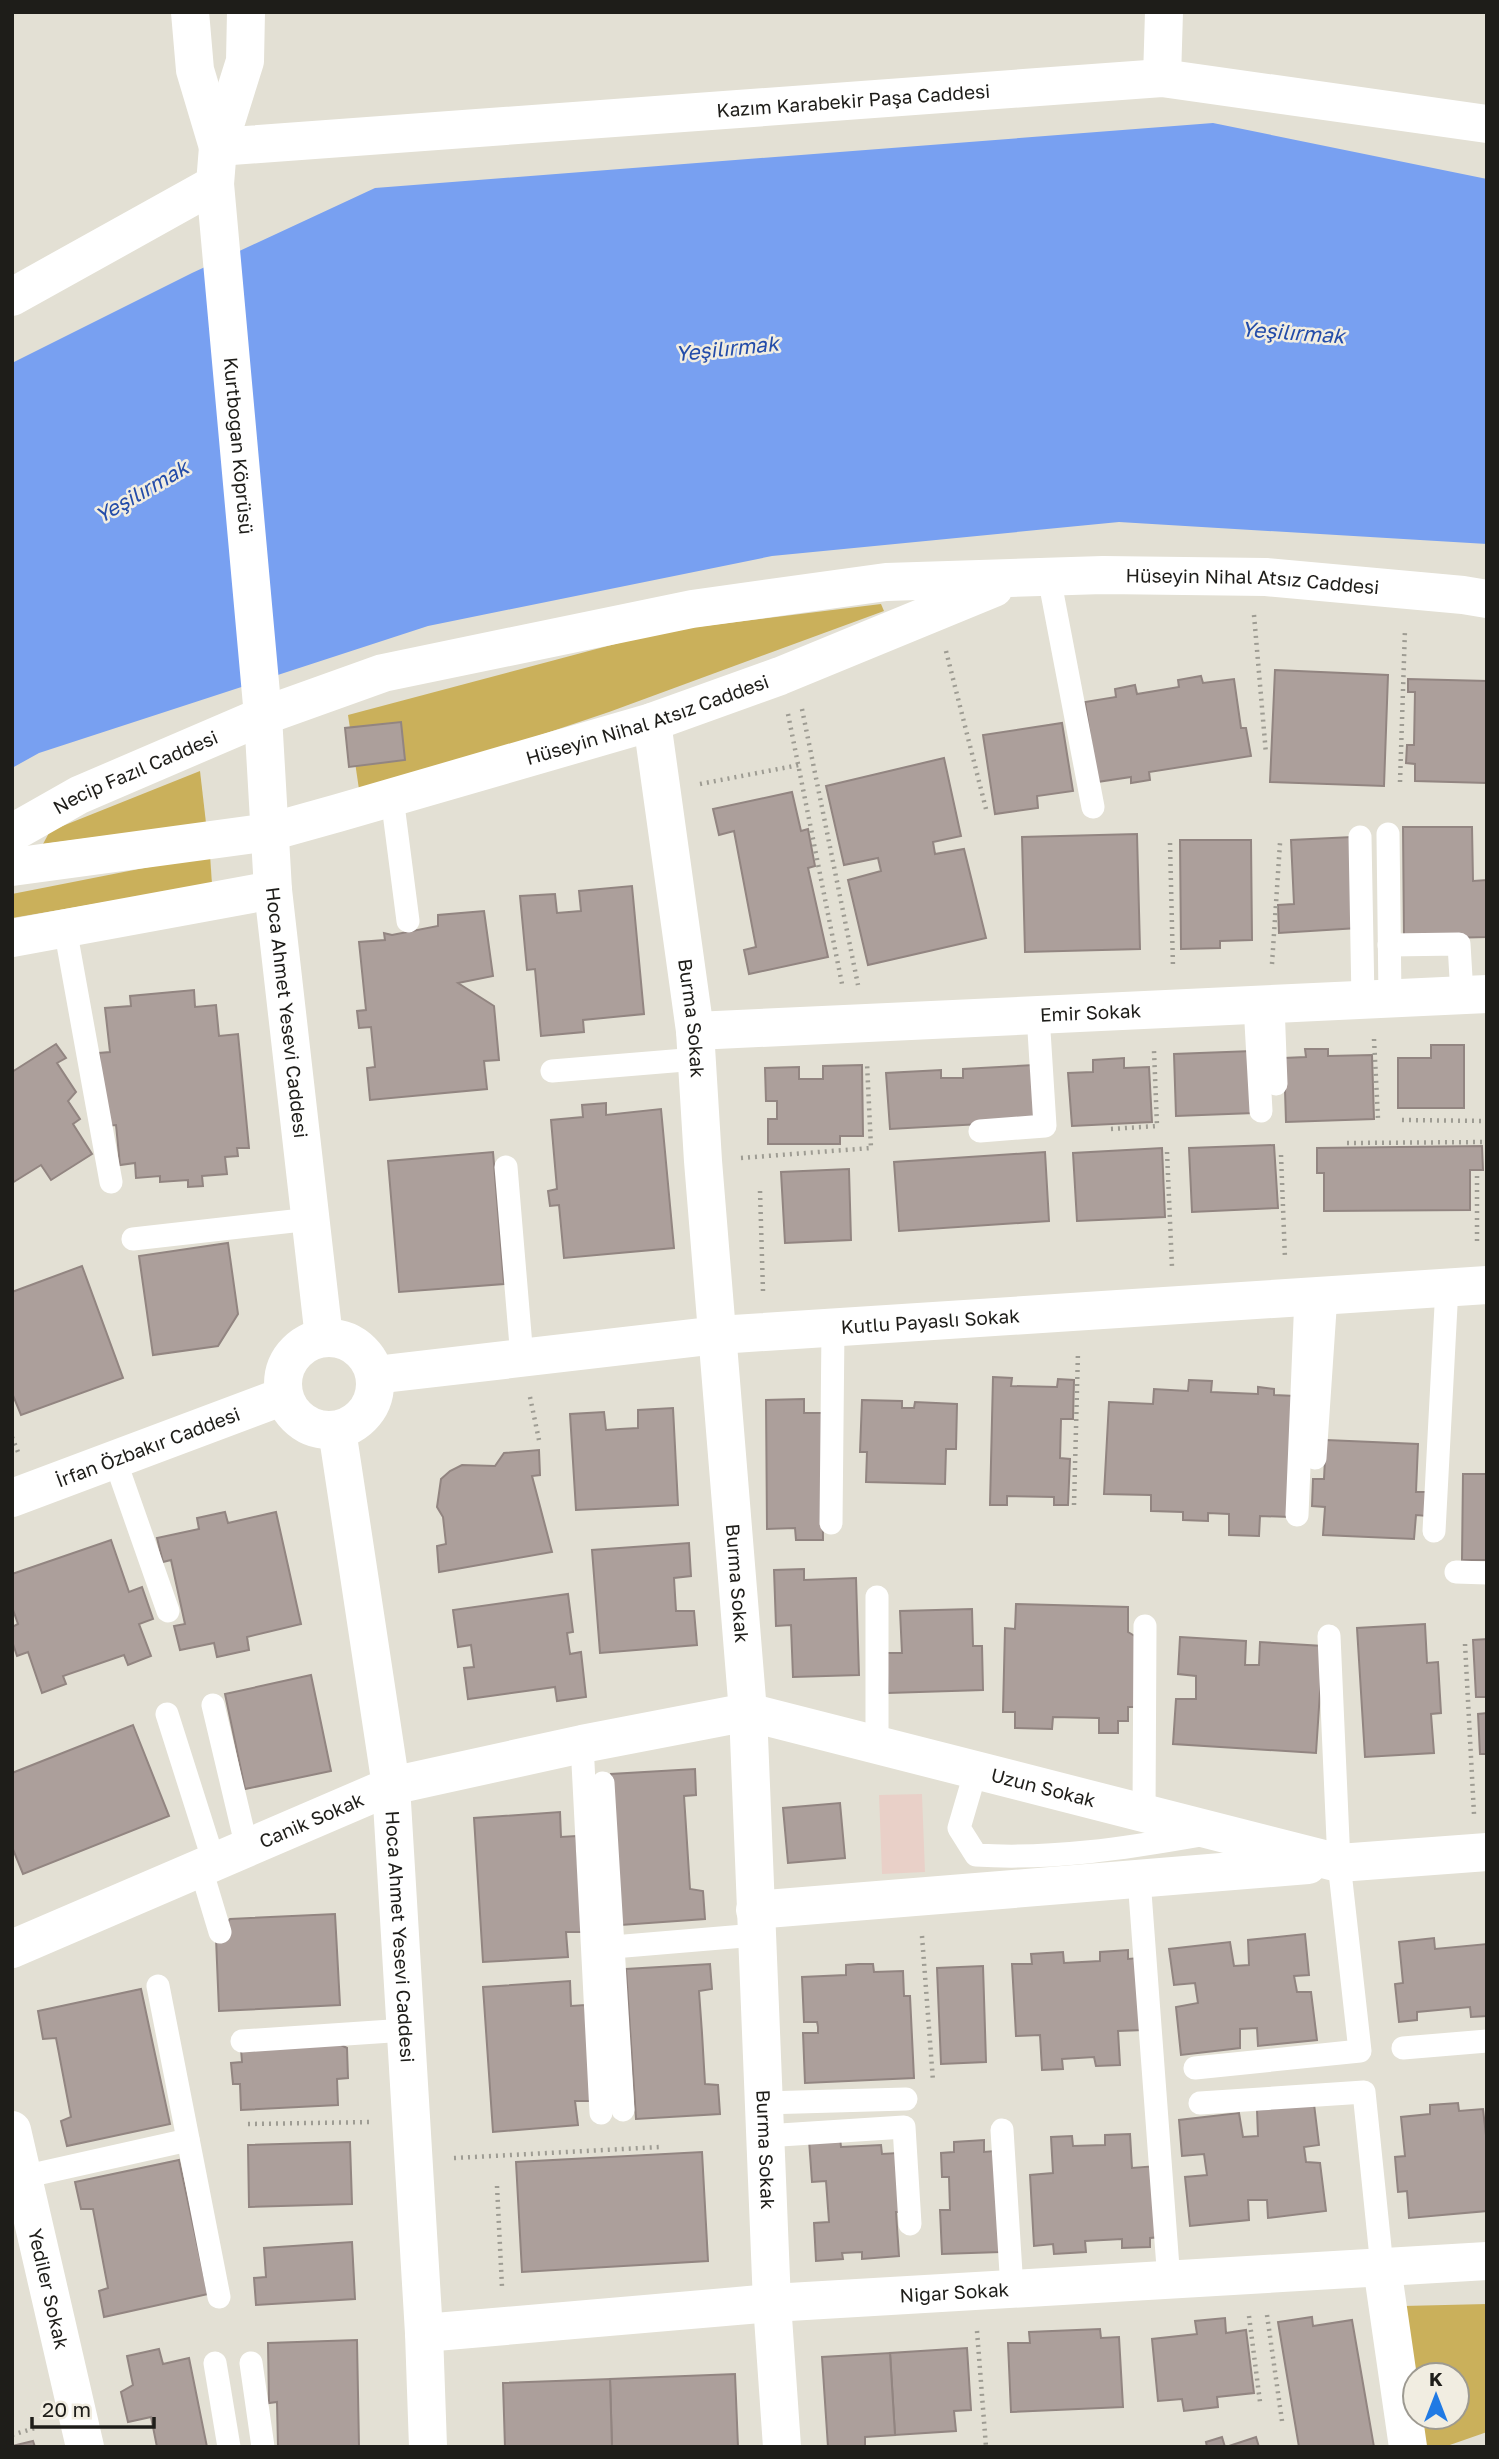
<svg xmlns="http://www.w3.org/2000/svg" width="1499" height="2459" font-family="'Golos Text',sans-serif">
<rect width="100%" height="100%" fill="#e3e0d4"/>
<path fill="#e9d0c8" d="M922,1794L925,1872L882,1874L879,1795Z"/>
<g fill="#cab05b">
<path d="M881,604L884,611L609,712L360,796L348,715L664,631Z"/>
<path d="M200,771L206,823L43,844L50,831Z"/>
<path d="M210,855L212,884L12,918V894Z"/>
<path d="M1487,2304V2432L1444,2447H1425L1420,2417H1457V2375H1415L1403,2306Z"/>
</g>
<path fill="#78a0f1" d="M1213,123L1487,179V544L1119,522L772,556L428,626L39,753L12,768V363L192,273L375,188Z"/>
<g fill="#ac9f9b" stroke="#928581" stroke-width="2">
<path d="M1275,670L1388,675L1384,786L1270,782Z"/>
<path d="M1201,676L1203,683L1234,679L1241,728H1246L1251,756L1149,772L1150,780L1131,783V777L1097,782L1085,702L1116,697L1115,689L1135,685L1137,694L1179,687L1178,680Z"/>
<path d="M1408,679L1487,681V783L1415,781V764L1406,763L1407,745H1414L1415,692H1408Z"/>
<path d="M401,722L405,760L349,767L345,728Z"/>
<path d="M1062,723L1073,791L1037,796L1038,808L995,814L983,735Z"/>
<path d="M944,758L961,836L933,842L935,854L964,849L986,938L868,965L848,880L881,871L878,858L844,865L826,786Z"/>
<path d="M792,792L801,831L808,829L815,866L808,868L828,957L749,974L744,950L756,947L734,831L719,835L713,809Z"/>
<path d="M1403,827H1472L1473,881L1487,880V937L1404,939Z"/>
<path d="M1137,834L1140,949L1025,952L1022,837Z"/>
<path d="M1352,837L1358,928L1279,933L1278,905L1294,904L1291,840Z"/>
<path d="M1180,840H1251L1252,940L1220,941V948L1181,949Z"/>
<path d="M632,886L644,1014L583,1020L584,1032L541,1036L535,969L527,970L520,896L555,894L557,913L581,911L579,891Z"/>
<path d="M484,911L493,976L458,983L494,1006L499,1060L484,1061L487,1089L370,1100L367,1068L375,1067L371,1027L359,1028L357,1011L366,1010L359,942L385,940L384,933L392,935L438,926V915Z"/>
<path d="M194,990L195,1007L216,1005L219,1036L238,1034L249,1148H237L238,1156L225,1157L227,1174L202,1176L203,1186L188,1187V1180L160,1182V1176L136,1178L135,1163L120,1165L116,1125L106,1126L99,1053L110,1052L105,1008L131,1006L130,996Z"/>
<path d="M56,1044L66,1058L57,1063L76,1092L68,1101L80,1119L73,1124L92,1154L51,1180L41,1165L12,1183V1072Z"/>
<path d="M1431,1045H1464V1108H1398V1058H1431Z"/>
<path d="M1305,1049H1328V1056L1372,1055L1374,1119L1286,1122L1284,1058L1306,1057Z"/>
<path d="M1252,1051L1254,1113L1176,1116L1174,1054Z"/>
<path d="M1124,1058V1068L1149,1067L1152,1122L1072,1126L1068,1073L1093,1072V1060Z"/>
<path d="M862,1065L863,1136H840V1144H768V1119H777V1101H766L765,1068L799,1067V1079H823V1066Z"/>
<path d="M1034,1065L1037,1121L890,1129L886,1073L941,1070V1078H963V1069Z"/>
<path d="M606,1103V1115L661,1109L674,1248L564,1258L559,1205L550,1206L548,1191L557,1189L551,1120L583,1117L582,1105Z"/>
<path d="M1274,1145L1278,1208L1192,1212L1189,1148Z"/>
<path d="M1482,1146L1483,1170H1470V1210L1324,1211V1173H1317V1148Z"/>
<path d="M1162,1148L1165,1217L1077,1221L1073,1153Z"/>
<path d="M493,1152L504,1284L399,1292L388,1161Z"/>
<path d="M1045,1152L1049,1221L899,1231L894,1162Z"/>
<path d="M849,1169L851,1240L785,1243L781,1172Z"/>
<path d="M228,1243L238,1314L218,1346L153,1355L139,1256Z"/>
<path d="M82,1266L123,1378L21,1415L12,1393V1292Z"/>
<path d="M993,1377L1012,1378L1011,1386L1057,1387L1058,1379L1074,1380L1073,1419H1061L1060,1458L1070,1459L1068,1505H1054V1497L1007,1496V1505H990Z"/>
<path d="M1189,1380L1212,1381L1211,1392L1258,1394V1387L1274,1389V1395L1295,1396L1291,1517L1260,1516L1259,1536L1229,1535V1514L1208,1513V1521L1183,1520V1512L1151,1511V1495L1104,1494L1109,1402L1153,1404L1154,1389L1188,1391Z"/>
<path d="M804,1399V1413H822L823,1540H796L795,1528L767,1529L766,1400Z"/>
<path d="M862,1400L902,1401V1408H914L915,1402L957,1404L956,1449H946L945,1484L866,1482L867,1452H860Z"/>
<path d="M673,1408L678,1505L576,1510L570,1414L604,1412L606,1430L620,1429L638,1428V1410Z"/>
<path d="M1326,1440L1418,1444L1416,1492H1428L1427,1516L1416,1515L1414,1539L1323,1535L1325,1507L1312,1506L1313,1479H1324Z"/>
<path d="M539,1450L540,1475L532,1476L552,1552L439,1572L437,1546L446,1544L443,1517L437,1507L441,1479L450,1471L462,1465L495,1466L504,1453Z"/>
<path d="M1463,1474H1487V1560H1462Z"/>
<path d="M225,1512L228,1523L276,1512L301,1624L247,1637L249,1650L217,1657L214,1643L180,1650L174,1626L185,1624L171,1560L163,1562L157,1538L199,1529L197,1518Z"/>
<path d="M111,1540L129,1592L142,1587L153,1619L139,1624L151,1656L128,1665L124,1655L63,1676L66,1684L42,1693L28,1652L17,1656L12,1641V1627L18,1624L12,1607V1574Z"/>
<path d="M689,1543L691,1576L674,1578L675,1595L676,1611H694L697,1645L600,1653L592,1550Z"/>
<path d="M804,1569V1580L856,1578L859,1675L793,1677L791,1625L776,1626L774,1570Z"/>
<path d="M568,1594L573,1632L567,1633L570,1654L581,1652L586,1697L557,1701L555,1687L468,1699L464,1668L474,1667L471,1645L458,1647L453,1610Z"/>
<path d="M1016,1604L1128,1607V1632L1138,1638L1136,1707H1128V1721H1118V1733H1099V1718L1053,1717L1052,1729L1015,1728V1712H1003L1005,1628L1015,1629Z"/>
<path d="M972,1609L973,1646H982L983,1690L888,1693L886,1653H902L900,1611Z"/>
<path d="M1425,1624L1427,1663L1438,1662L1441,1713L1431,1714L1434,1753L1365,1757L1357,1628Z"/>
<path d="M1180,1637L1246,1641L1245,1665H1259L1260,1642L1323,1646L1316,1753L1173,1744L1176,1699H1196V1676L1178,1674Z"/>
<path d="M1487,1639V1697H1476L1473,1640Z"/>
<path d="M311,1675L331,1771L245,1789L225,1694Z"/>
<path d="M1487,1713V1754H1480L1478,1714Z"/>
<path d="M133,1725L169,1816L23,1874L12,1847V1773Z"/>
<path d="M695,1769L696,1795L684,1796L690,1889L703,1891L705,1919L621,1925L611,1774Z"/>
<path d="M840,1803L845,1858L788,1863L783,1808Z"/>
<path d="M560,1812L561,1837L576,1836L583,1932H566L568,1957L483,1962L474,1818Z"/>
<path d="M335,1914L340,2005L219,2011L216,1938L230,1919Z"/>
<path d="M1305,1934L1309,1975L1294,1976L1297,1992H1311L1317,2040L1258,2046L1257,2028L1240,2029V2048L1181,2055L1176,2007L1198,2003L1195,1983L1174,1985L1169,1949L1230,1942L1234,1966L1249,1965L1248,1940Z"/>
<path d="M1434,1938L1435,1949L1487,1944V2016L1471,2017L1470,2007L1417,2012V2020L1399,2022L1395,1984L1403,1983L1399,1942Z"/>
<path d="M1128,1950V1959L1139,1958L1143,2030L1118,2031L1120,2065L1096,2066L1094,2057L1062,2059L1063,2069L1042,2070L1040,2035L1016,2036L1012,1964H1032L1031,1954L1063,1952L1064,1963L1100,1961V1952Z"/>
<path d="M710,1964L712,1989L699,1991L702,2033L705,2084L718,2085L720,2114L636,2119L626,1969Z"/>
<path d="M858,1964H873L874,1972L903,1971L904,1996H910L914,2078L805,2083L803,2033H818V2027L817,2022H804L802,1977L846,1975V1965Z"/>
<path d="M983,1966L986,2062L941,2064L937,1968Z"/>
<path d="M570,1981L571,2006L585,2005L592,2101H575L578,2125L493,2132L483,1987Z"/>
<path d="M141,1989L170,2124L67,2146L61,2121L71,2117L56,2038L43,2039L38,2011Z"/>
<path d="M337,2043L347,2048L348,2078L337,2079L338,2105L241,2110L240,2084H233L231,2063L242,2062L241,2049Z"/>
<path d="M1458,2103L1459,2111L1483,2109L1487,2144V2211L1409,2218L1407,2191L1398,2192L1395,2157L1405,2156L1401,2117L1430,2114V2105Z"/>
<path d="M1314,2104L1319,2145L1304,2147L1306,2162L1320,2163L1326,2211L1268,2218L1267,2200H1248L1249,2220L1190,2226L1185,2177L1207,2175L1204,2154L1182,2156L1179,2120L1239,2113L1243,2137L1258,2136L1257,2110Z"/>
<path d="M1130,2134L1132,2168L1157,2166L1161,2237L1150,2238V2247L1122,2248V2239L1085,2241L1086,2252L1054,2254L1053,2244L1034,2246L1030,2175L1053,2173L1051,2137L1072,2136L1073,2146L1105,2145V2135Z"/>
<path d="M840,2138L841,2147L881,2145L882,2154L898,2153L902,2212H896L899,2256L862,2259V2252L842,2253L843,2259L816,2261L814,2223L829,2222L826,2181L812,2182L809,2140Z"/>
<path d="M984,2140V2152L995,2151L1000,2252L942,2254L940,2210H950L949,2177H942L941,2153L954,2152V2142Z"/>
<path d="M350,2142L352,2204L249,2207L248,2145Z"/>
<path d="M702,2152L708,2261L522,2272L516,2162Z"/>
<path d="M179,2160L208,2294L104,2317L99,2291L108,2288L93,2209H81L75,2182Z"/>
<path d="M352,2242L355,2299L256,2305L254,2278L266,2277L264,2248Z"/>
<path d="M1312,2317L1313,2326L1352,2320L1374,2447H1299L1278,2322Z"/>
<path d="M1225,2318L1226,2333L1246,2330L1254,2393L1217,2397L1218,2407L1184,2411L1182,2399L1158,2401L1152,2339L1197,2334L1195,2321Z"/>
<path d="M1100,2329L1101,2338L1119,2337L1123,2407L1011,2412L1008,2343H1030L1029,2332Z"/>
<path d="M357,2340L359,2447H278L277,2402L269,2403L268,2343Z"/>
<path d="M967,2348L971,2410L954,2411L956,2431L895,2435L890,2353Z"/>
<path d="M159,2349L163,2364L189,2358L207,2447H157L151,2417L128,2422L121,2392L133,2385L127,2356Z"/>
<path d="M890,2353L895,2435L865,2437V2447H828L822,2357Z"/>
<path d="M735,2374L738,2447H612L610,2379Z"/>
<path d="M610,2379L612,2447H505L503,2383Z"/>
<path d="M1222,2437L1225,2447H1207L1206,2442Z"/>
<path d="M1256,2437L1259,2447H1226Z"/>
<path d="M33,2441L35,2447H12V2446Z"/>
</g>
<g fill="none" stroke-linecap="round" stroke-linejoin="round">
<g stroke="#9e9c93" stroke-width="4.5" stroke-dasharray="2 5" stroke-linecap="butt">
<path d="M1254,615L1266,754"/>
<path d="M946,651L987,813"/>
<path d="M802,709L858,985"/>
<path d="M788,714L842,984"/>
<path d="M1400,782L1405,629"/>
<path d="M700,784L799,765"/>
<path d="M1170,843L1173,968"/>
<path d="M1272,964L1280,843"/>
<path d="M1374,1039L1378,1119"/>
<path d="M1402,1120L1487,1121"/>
<path d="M1111,1129L1157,1126L1154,1051"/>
<path d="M1347,1143L1487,1142"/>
<path d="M1167,1152L1172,1267"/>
<path d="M1281,1155L1285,1259"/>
<path d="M741,1158L871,1148L867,1063"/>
<path d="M1477,1176V1245"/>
<path d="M760,1191L763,1291"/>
<path d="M530,1397L539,1440"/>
<path d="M12,1437L18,1452"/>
<path d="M1074,1505L1078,1352"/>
<path d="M1465,1644L1474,1814"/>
<path d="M922,1936L933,2081"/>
<path d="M248,2124L373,2122"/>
<path d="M454,2158L660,2147"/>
<path d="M497,2186L502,2287"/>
<path d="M1267,2315L1282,2421"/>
<path d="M1249,2316L1260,2402"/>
<path d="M977,2331L986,2447"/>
<path d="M12,2435L38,2427"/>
</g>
<g stroke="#fff" stroke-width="23">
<path d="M1049,577L1093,807"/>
<path d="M392,797L408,921"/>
<path d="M1388,834L1390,999"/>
<path d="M1360,837L1363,1000"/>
<path d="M65,928L111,1182"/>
<path d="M1389,945L1459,944L1462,995"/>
<path d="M1273,1004L1276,1084"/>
<path d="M1255,1005L1261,1111"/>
<path d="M552,1071L697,1059"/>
<path d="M980,1131L1045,1126L1038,1015"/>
<path d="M506,1167L522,1358"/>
<path d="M133,1239L311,1219"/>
<path d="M1315,1458L1326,1295"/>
<path d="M115,1460L168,1611"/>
<path d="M1297,1515L1306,1296"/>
<path d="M831,1523L833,1328"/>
<path d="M1434,1531L1447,1287"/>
<path d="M1456,1572L1487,1573"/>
<path d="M213,1705L247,1848"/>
<path d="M167,1714L214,1862"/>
<path d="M582,1744L601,2113"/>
<path d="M877,1745V1597"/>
<path d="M976,1770L959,1828L976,1855C1052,1860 1127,1848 1201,1835"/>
<path d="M603,1783L623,2110"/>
<path d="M1144,1813L1145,1626"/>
<path d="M201,1869L220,1932"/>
<path d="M1139,1879L1169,2281"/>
<path d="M613,1947L756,1935"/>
<path d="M158,1986L219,2297"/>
<path d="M242,2041L406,2030"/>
<path d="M1403,2048L1487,2041"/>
<path d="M1195,2068L1360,2051L1339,1863L1329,1636"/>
<path d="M763,2103L906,2099"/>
<path d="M1200,2103L1364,2092L1382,2267"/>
<path d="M1002,2130L1012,2289"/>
<path d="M765,2136L904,2127L910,2224"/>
<path d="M23,2177L188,2140"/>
<path d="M215,2363L229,2447"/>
<path d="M251,2363L263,2447"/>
</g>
<g stroke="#fff" stroke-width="38">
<path d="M1162,78L1164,12"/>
<path id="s1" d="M652,722L695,1031L703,1161L748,1712L772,2303L782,2447"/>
<path id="s2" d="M695,1031L1487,994"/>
<path id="s3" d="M375,1375L718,1335L1487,1285"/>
<path id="s4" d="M12,1498L284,1396"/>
<path d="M755,1910L1308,1865"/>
<path id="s5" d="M12,1949L391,1786L582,1744L748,1712L1339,1863L1487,1852"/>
<path id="s6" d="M12,2130L85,2447"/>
<path d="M1382,2267L1408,2447"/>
<path id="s7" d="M424,2333L772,2303L1487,2261"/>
</g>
<g stroke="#fff" stroke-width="38">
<path id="s8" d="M218,147L1162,78L1487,124"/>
<path d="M12,297L215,184"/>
<path id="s9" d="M12,833L79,795L263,716L383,673L692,609L886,582L1103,575L1266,577L1463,595L1487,599"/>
<path id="s10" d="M12,867L270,832L338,813L652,722L780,676L994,588"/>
<path d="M12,938L273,890"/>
</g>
<g stroke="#fff" stroke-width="38">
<path d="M190,12L195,70L218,147"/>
<path id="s11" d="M246,12L245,61L218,147L215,184L263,716L273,890L324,1338"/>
<circle cx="329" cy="1384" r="46"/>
<path id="s12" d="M337,1430L391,1786L424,2333L428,2447"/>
</g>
</g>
<g text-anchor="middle" stroke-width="5" stroke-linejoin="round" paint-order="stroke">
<g font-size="19" fill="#1e1d19" stroke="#f1ede1">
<text dy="7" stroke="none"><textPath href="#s8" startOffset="637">Kazım Karabekir Paşa Caddesi</textPath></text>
<text dy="7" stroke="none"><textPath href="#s11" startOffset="439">Kurtboğan Köprüsü</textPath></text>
<text dy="7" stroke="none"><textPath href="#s9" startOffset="1283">Hüseyin Nihal Atsız Caddesi</textPath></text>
<text dy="7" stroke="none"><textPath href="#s10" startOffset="654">Hüseyin Nihal Atsız Caddesi</textPath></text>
<text dy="7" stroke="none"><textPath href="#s9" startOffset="138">Necip Fazıl Caddesi</textPath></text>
<text dy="7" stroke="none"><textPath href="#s11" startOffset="1008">Hoca Ahmet Yesevi Caddesi</textPath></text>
<text dy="7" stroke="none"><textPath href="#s2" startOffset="396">Emir Sokak</textPath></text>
<text dy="7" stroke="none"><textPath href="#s1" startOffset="299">Burma Sokak</textPath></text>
<text dy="7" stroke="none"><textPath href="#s3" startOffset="558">Kutlu Payaslı Sokak</textPath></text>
<text dy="7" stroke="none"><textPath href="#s4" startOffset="145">İrfan Özbakır Caddesi</textPath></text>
<text dy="7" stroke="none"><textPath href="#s1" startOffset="866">Burma Sokak</textPath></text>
<text dy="7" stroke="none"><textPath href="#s5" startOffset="1082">Uzun Sokak</textPath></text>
<text dy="7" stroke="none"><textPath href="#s5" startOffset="326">Canik Sokak</textPath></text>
<text dy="7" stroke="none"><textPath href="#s12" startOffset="511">Hoca Ahmet Yesevi Caddesi</textPath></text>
<text dy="7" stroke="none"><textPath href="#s1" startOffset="1433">Burma Sokak</textPath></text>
<text dy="7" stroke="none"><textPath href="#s6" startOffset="163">Yediler Sokak</textPath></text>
<text dy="7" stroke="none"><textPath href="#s7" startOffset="532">Nigar Sokak</textPath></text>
</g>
<g font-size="21" font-style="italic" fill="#234ca9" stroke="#f1ede1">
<text transform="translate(1293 333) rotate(4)" y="7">Yeşilırmak</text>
<text transform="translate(727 349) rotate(-6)" y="7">Yeşilırmak</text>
<text transform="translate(142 492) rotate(-30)" y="7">Yeşilırmak</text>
</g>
</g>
<rect width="1499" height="2459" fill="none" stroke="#1e1d19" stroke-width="28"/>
<g transform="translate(1436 2396)"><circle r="33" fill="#f1ede1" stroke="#9d9a91" stroke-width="2"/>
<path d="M0-5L12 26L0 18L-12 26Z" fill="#207ae4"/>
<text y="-10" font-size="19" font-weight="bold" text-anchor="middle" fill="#1e1d19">K</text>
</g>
<path d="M32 2417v10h122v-10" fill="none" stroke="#1e1d19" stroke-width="3.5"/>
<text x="42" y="2417" font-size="21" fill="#1e1d19" stroke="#f1ede1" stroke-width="5" paint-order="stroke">20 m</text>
</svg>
